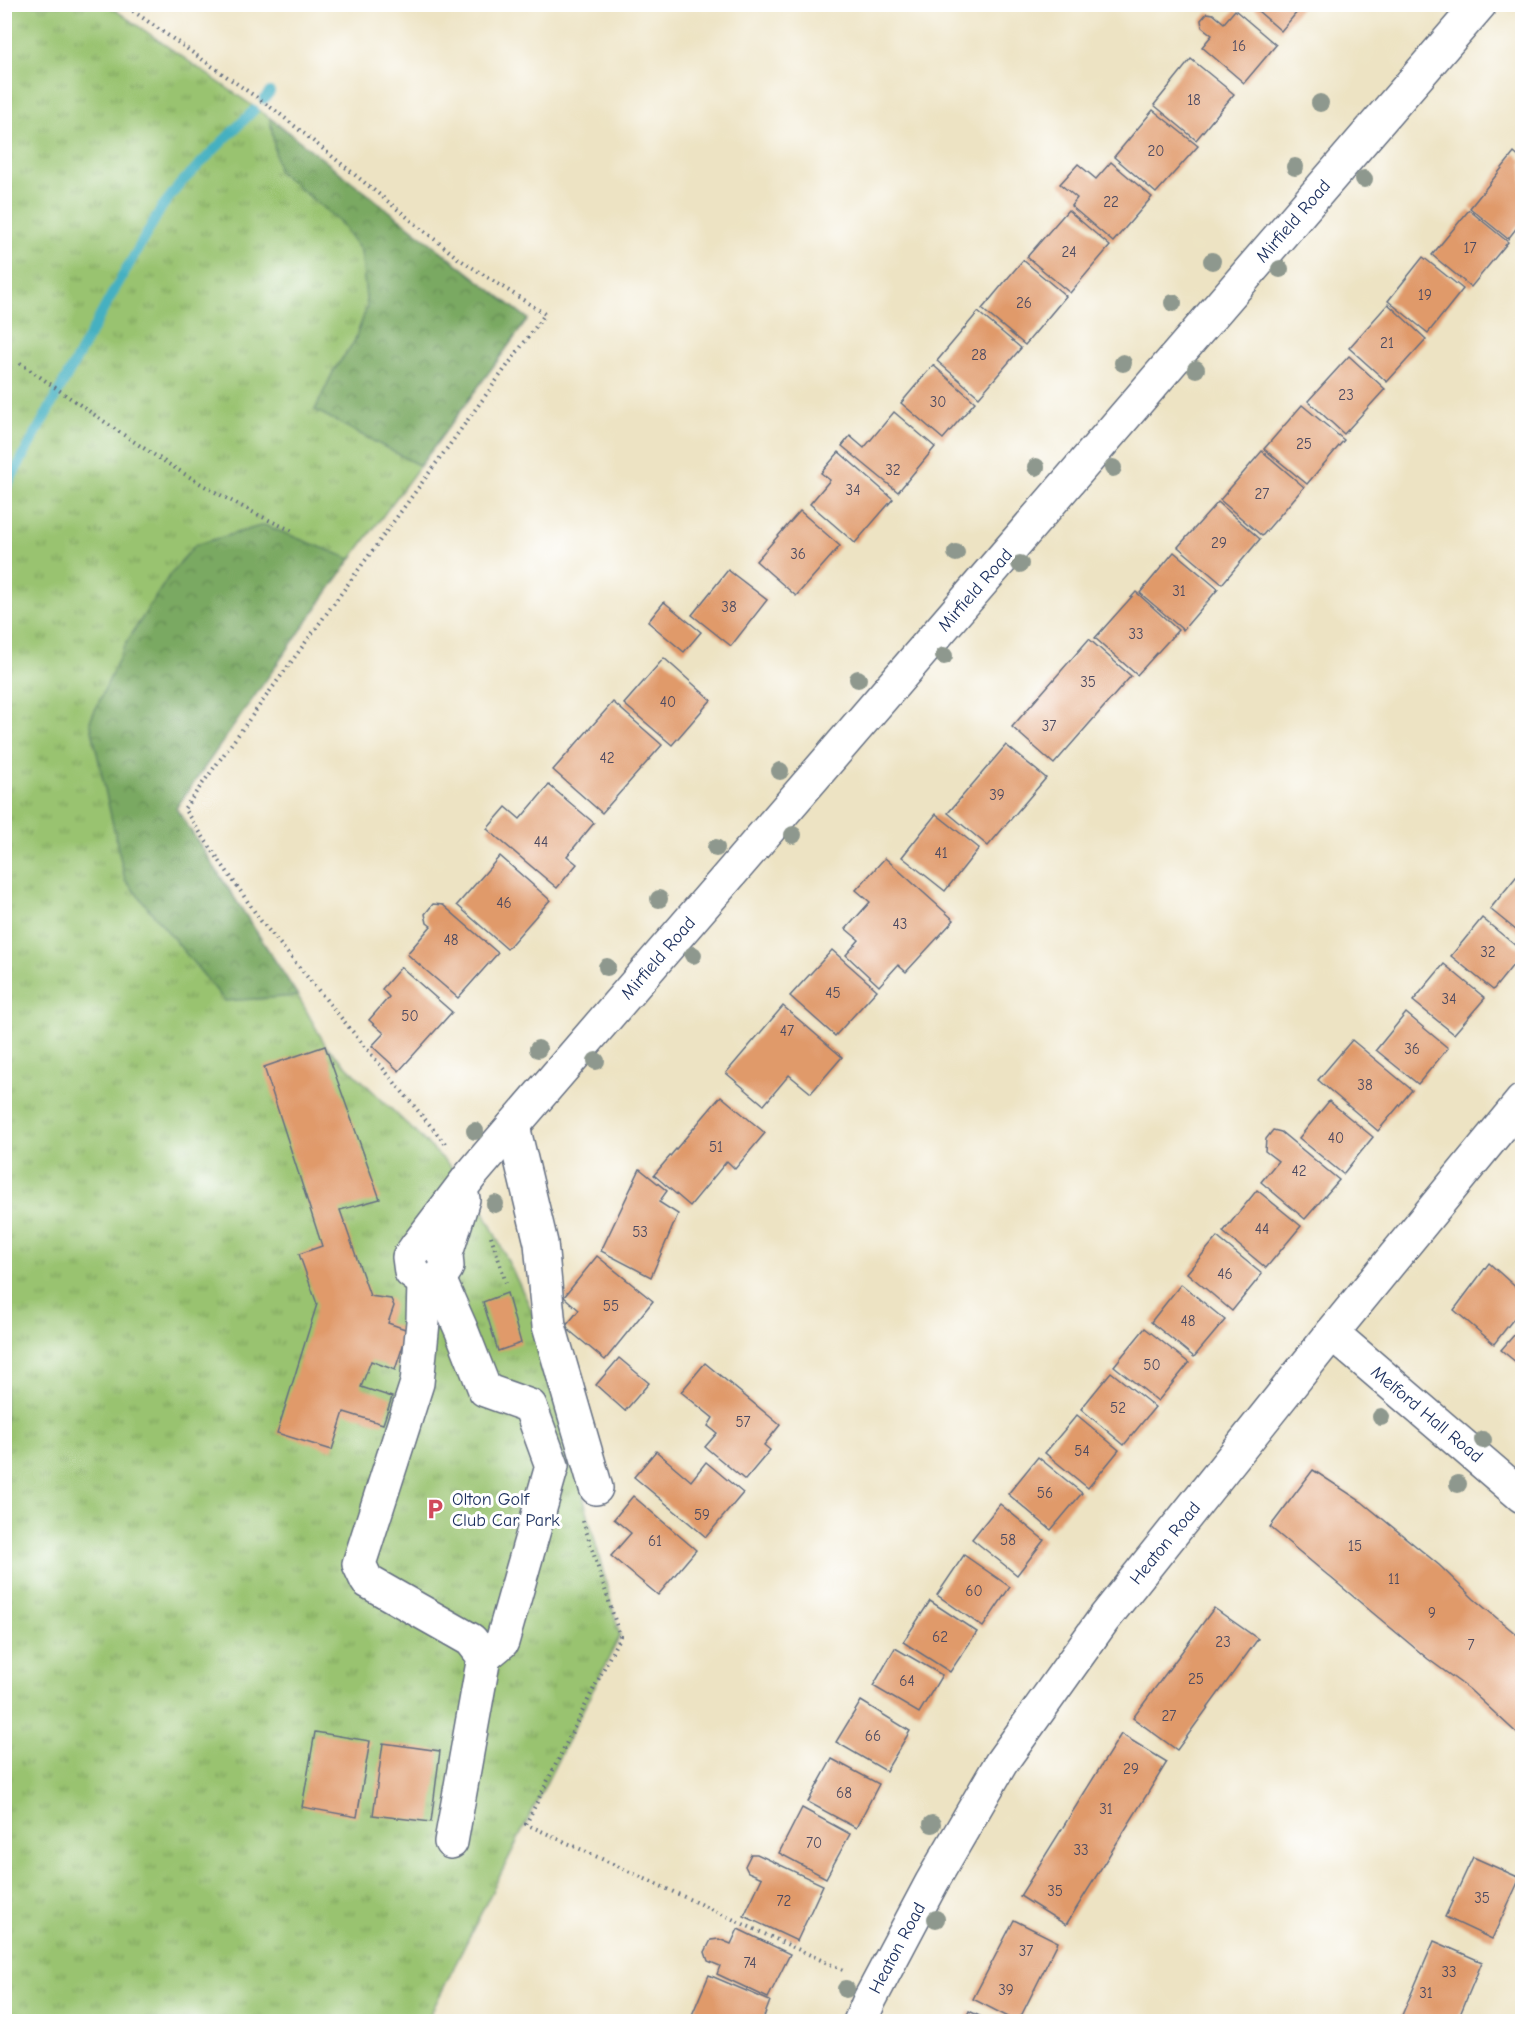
<svg xmlns="http://www.w3.org/2000/svg" width="1527" height="2026" font-family="'Comic Neue',sans-serif">
<defs>
<pattern id="grass-tufts" width="24" height="20" patternUnits="userSpaceOnUse" patternTransform="scale(1.5)"><rect width="24" height="20" fill="#99c370"/><path d="M3 7l-1-3M5 7V3M7 7l1-3M15 17l-1-3M17 17v-4M19 17l1-3" fill="none" stroke="#7c9f5f"/></pattern>
<pattern id="forest-crowns" width="20" height="18" patternUnits="userSpaceOnUse" patternTransform="scale(1.5)"><rect width="20" height="18" fill="#7aa962"/><path d="M2 6a3 3 0 1 1 6 0M12 15a3 3 0 1 1 6 0" fill="none" stroke="#638a54"/></pattern>
</defs>
<rect width="100%" height="100%" fill="#fff"/>
<filter id="ink" filterUnits="userSpaceOnUse"><feTurbulence type="fractalNoise" baseFrequency=".0167" numOctaves="2"/><feDisplacementMap in="SourceGraphic" scale="12" xChannelSelector="R" yChannelSelector="G"/><feConvolveMatrix kernelMatrix="1 2 1 2 8 2 1 2 1" color-interpolation-filters="sRGB"/></filter>
<filter id="wash" filterUnits="userSpaceOnUse"><feTurbulence type="fractalNoise" baseFrequency=".008" numOctaves="4" result="noise"/><feDisplacementMap in="SourceGraphic" scale="24" xChannelSelector="R" yChannelSelector="G"/><feGaussianBlur stdDeviation="1.35" result="paint"/><feColorMatrix in="noise" values="0 0 0 0 0 0 0 0 0 0 0 0 0 0 0 0 0 1.4 0 .05"/><feComposite in="paint" operator="in"/></filter>
<g filter="url(#wash)">
<rect width="100%" height="100%" fill="#ede3c3"/>
<path fill="url(#grass-tufts)" stroke="#5a7967" stroke-width="1.5" d="M5,5H108L270,118L528,319L329,589L176,808L298,996L326,1046L472,1187L537,1321L620,1636L427,2021L5,2022Z"/>
<g fill="url(#forest-crowns)" stroke="#4a6c60" stroke-width="1.5">
<path d="M270,118L528,319L420,466L315,410L334,370L354,342L367,307L361,251L339,221L278,171Z"/>
<path d="M264,525L351,559L176,808L298,996L225,1001L125,880L90,721L126,643L169,576L195,545Z"/>
</g>
<g fill="none" stroke-linecap="round" stroke-linejoin="round">
<g stroke="#44b0c1" stroke-width="10">
<path d="M264,99L270,92"/>
<path d="M4,491L111,296L162,207L180,184L254,110"/>
</g>
</g>
<g id="blocks">
<g fill="#e09a6b">
<path d="M1250,4H1304L1281,31Z"/>
<path d="M1235,10L1276,45L1244,83L1202,47L1212,35L1202,27L1201,20L1207,13L1213,14L1224,23Z"/>
<path d="M1191,59L1234,94L1196,140L1154,105Z"/>
<path d="M1153,110L1198,146L1156,193L1114,157Z"/>
<path d="M1514,153L1522,160V221L1508,239L1470,208Z"/>
<path d="M1111,162L1152,197L1113,242L1071,206L1077,198L1060,184L1078,164L1096,179Z"/>
<path d="M1068,210L1110,246L1070,293L1027,257Z"/>
<path d="M1469,210L1508,242L1471,287L1432,255Z"/>
<path d="M1423,257L1463,289L1428,333L1388,301Z"/>
<path d="M1023,260L1066,296L1025,345L982,309Z"/>
<path d="M1388,304L1426,339L1387,382L1349,348Z"/>
<path d="M978,312L1021,348L979,397L937,361Z"/>
<path d="M1349,356L1385,389L1344,434L1308,401Z"/>
<path d="M933,365L975,402L943,439L901,403Z"/>
<path d="M1302,405L1344,440L1307,484L1264,449Z"/>
<path d="M894,412L935,447L898,492L842,446L850,436L864,448Z"/>
<path d="M1262,451L1304,487L1262,536L1220,500Z"/>
<path d="M839,452L893,499L855,543L810,504L830,480L821,473Z"/>
<path d="M1218,502L1260,539L1222,584L1178,547Z"/>
<path d="M800,511L840,546L796,596L756,561Z"/>
<path d="M1174,552L1218,589L1183,630L1140,593Z"/>
<path d="M728,570L767,600L731,646L692,615Z"/>
<path d="M1136,592L1178,630L1137,675L1095,638Z"/>
<path d="M664,602L701,632L684,652L648,622Z"/>
<path d="M1089,639L1131,676L1054,764L1012,727Z"/>
<path d="M664,658L711,700L672,745L624,704Z"/>
<path d="M613,702L662,745L602,813L553,770Z"/>
<path d="M1006,745L1046,778L988,846L948,813Z"/>
<path d="M549,785L594,823L567,856L577,864L557,888L487,829L506,807L520,819Z"/>
<path d="M936,814L979,848L945,891L902,857Z"/>
<path d="M500,856L550,900L507,949L457,905Z"/>
<path d="M885,858L954,920L906,972L898,965L879,986L846,955L859,940L846,929L870,902L856,890Z"/>
<path d="M1520,872L1522,874V935L1490,909Z"/>
<path d="M433,904L443,905L498,953L458,998L407,954L431,926L427,923L425,914Z"/>
<path d="M1482,918L1522,951V954L1493,990L1451,956Z"/>
<path d="M832,950L877,990L835,1036L790,996Z"/>
<path d="M1444,964L1485,998L1454,1034L1413,1001Z"/>
<path d="M401,967L452,1012L399,1071L372,1046L384,1033L369,1020L389,997L382,989Z"/>
<path d="M783,1006L842,1057L811,1093L789,1075L764,1105L726,1073Z"/>
<path d="M1406,1013L1448,1048L1418,1084L1376,1050Z"/>
<path d="M1352,1040L1412,1090L1378,1131L1318,1080Z"/>
<path d="M325,1046L380,1199L340,1210L370,1296L391,1299L394,1306L388,1323L408,1330L395,1370L371,1361L361,1387L392,1397L383,1424L344,1412L332,1450L277,1433L317,1304L299,1254L322,1246L264,1067Z"/>
<path d="M721,1096L765,1133L735,1169L727,1161L690,1206L654,1175Z"/>
<path d="M1329,1101L1373,1137L1343,1174L1299,1138Z"/>
<path d="M1273,1130L1281,1132L1339,1180L1305,1219L1261,1182L1278,1161L1265,1151L1266,1139Z"/>
<path d="M640,1169L667,1191L659,1202L678,1214L651,1277L601,1251Z"/>
<path d="M1257,1190L1301,1226L1266,1268L1223,1232Z"/>
<path d="M1217,1237L1262,1274L1232,1311L1187,1273Z"/>
<path d="M597,1256L653,1301L605,1360L565,1327L579,1310L564,1297Z"/>
<path d="M1489,1263L1522,1293V1308L1494,1344L1454,1310Z"/>
<path d="M1181,1284L1225,1320L1194,1357L1151,1322Z"/>
<path d="M507,1293L521,1343L498,1351L483,1302Z"/>
<path d="M1522,1326V1367L1501,1350Z"/>
<path d="M1145,1328L1189,1363L1158,1401L1114,1366Z"/>
<path d="M619,1358L649,1383L625,1411L596,1385Z"/>
<path d="M705,1363L780,1425L764,1445L770,1450L745,1480L705,1447L717,1433L708,1426L713,1418L681,1392Z"/>
<path d="M1111,1372L1155,1407L1124,1445L1081,1409Z"/>
<path d="M1077,1415L1119,1450L1088,1488L1045,1453Z"/>
<path d="M656,1451L691,1481L706,1462L743,1493L706,1537L634,1477Z"/>
<path d="M1038,1457L1082,1493L1051,1530L1008,1494Z"/>
<path d="M1313,1470L1362,1502L1439,1565L1474,1599L1522,1639V1738L1469,1689L1428,1659L1270,1527Z"/>
<path d="M633,1496L696,1550L658,1595L611,1556L631,1533L614,1519Z"/>
<path d="M1000,1504L1044,1540L1017,1575L972,1539Z"/>
<path d="M964,1555L1010,1587L983,1627L937,1595Z"/>
<path d="M930,1601L977,1632L950,1672L903,1642Z"/>
<path d="M1214,1608L1258,1639L1177,1750L1133,1718Z"/>
<path d="M895,1648L942,1675L919,1713L873,1686Z"/>
<path d="M861,1701L910,1731L886,1771L836,1742Z"/>
<path d="M315,1732L370,1741L357,1817L302,1807Z"/>
<path d="M1121,1734L1167,1762L1066,1925L1020,1896Z"/>
<path d="M383,1743L440,1751L431,1822L373,1815Z"/>
<path d="M832,1759L879,1784L856,1828L808,1802Z"/>
<path d="M802,1808L850,1834L826,1878L779,1853Z"/>
<path d="M751,1854H757L823,1885L797,1941L744,1916L762,1878L748,1872L745,1866Z"/>
<path d="M1473,1857L1520,1878L1492,1939L1445,1917Z"/>
<path d="M1014,1920L1058,1942L1018,2022L973,1999Z"/>
<path d="M738,1929L790,1954L768,1998L717,1974L720,1966L708,1961L705,1952L711,1940L719,1939L731,1944Z"/>
<path d="M1434,1941L1482,1962L1457,2022H1399Z"/>
<path d="M709,1975L770,2001L762,2022H689Z"/>
<path d="M969,2011L992,2022H964Z"/>
</g>
</g>
</g>
<g filter="url(#ink)">
<use href="#blocks" fill-opacity="0" stroke="#646e81" stroke-width="1.5"/>
<g fill="none" stroke-linecap="round" stroke-linejoin="round">
<defs>
<g id="minor">
<path d="M513,1126L541,1243L549,1326L596,1488"/>
<path d="M417,1246L471,1175L513,1126L1480,4"/>
<path d="M446,1254L430,1243L417,1246L409,1257L411,1272L424,1282L439,1279L447,1267L446,1254L463,1199"/>
<path d="M439,1279L461,1329L485,1390L530,1406L552,1466L502,1642L484,1657"/>
<path d="M424,1282L423,1322L417,1383L359,1564L367,1581L471,1640L484,1657L451,1842"/>
<path d="M1332,1333L1522,1496"/>
<path d="M860,2022L870,1999L932,1882L1001,1763L1103,1620L1332,1333L1522,1101"/>
</g>
</defs>
<use href="#minor" stroke="#646e81" stroke-width="36"/>
<g stroke="#646e81" stroke-width="4" stroke-dasharray="1.5 4.5" stroke-linecap="butt">
<path d="M123,4L276,111L459,259L545,314L184,809L261,921L448,1147"/>
<path d="M20,363C108,424 194,488 293,531"/>
<path d="M491,1236L507,1286"/>
<path d="M583,1521L620,1636L526,1824L845,1971"/>
</g>
<use href="#minor" stroke="#fff" stroke-width="33"/>
</g>
<g fill="#8e988e">
<circle cx="1320" cy="103" r="9"/>
<circle cx="1295" cy="167" r="9"/>
<circle cx="1364" cy="179" r="9"/>
<circle cx="1212" cy="261" r="9"/>
<circle cx="1280" cy="269" r="9"/>
<circle cx="1173" cy="303" r="9"/>
<circle cx="1123" cy="363" r="9"/>
<circle cx="1196" cy="369" r="9"/>
<circle cx="1036" cy="467" r="9"/>
<circle cx="1113" cy="468" r="9"/>
<circle cx="956" cy="553" r="9"/>
<circle cx="1020" cy="564" r="9"/>
<circle cx="944" cy="656" r="9"/>
<circle cx="858" cy="679" r="9"/>
<circle cx="780" cy="771" r="9"/>
<circle cx="793" cy="835" r="9"/>
<circle cx="716" cy="848" r="9"/>
<circle cx="659" cy="899" r="9"/>
<circle cx="693" cy="955" r="9"/>
<circle cx="607" cy="967" r="9"/>
<circle cx="538" cy="1049" r="9"/>
<circle cx="596" cy="1061" r="9"/>
<circle cx="475" cy="1131" r="9"/>
<circle cx="495" cy="1204" r="9"/>
<circle cx="1381" cy="1417" r="9"/>
<circle cx="1483" cy="1440" r="9"/>
<circle cx="1458" cy="1484" r="9"/>
<circle cx="932" cy="1824" r="9"/>
<circle cx="936" cy="1919" r="9"/>
<circle cx="846" cy="1989" r="9"/>
</g>
</g>
<defs>
<symbol id="parking-bare" viewBox="-9 -9 18 18"><path d="M-3.5-5.5H1a3.5 3.5 0 0 1 0 7H-1V5.5H-3.5ZM-1-3.4V-.6H.8a1.4 1.4 0 0 0 0-2.8Z" fill="#d1495b" stroke="#fff" stroke-width="2.5" paint-order="stroke"/></symbol>
</defs>
<g fill-rule="evenodd">
<use href="#parking-bare" x="420" y="1494" width="30" height="30"/>
</g>
<g text-anchor="middle" stroke-width="6" stroke-linejoin="round" paint-order="stroke">
<g font-size="15" fill="#4c4a61">
<text x="1239" y="51">16</text>
<text x="1194" y="105">18</text>
<text x="1156" y="156">20</text>
<text x="1111" y="207">22</text>
<text x="1470" y="253">17</text>
<text x="1069" y="257">24</text>
<text x="1425" y="300">19</text>
<text x="1024" y="308">26</text>
<text x="1387" y="348">21</text>
<text x="979" y="360">28</text>
<text x="1346" y="400">23</text>
<text x="938" y="407">30</text>
<text x="1304" y="449">25</text>
<text x="893" y="475">32</text>
<text x="853" y="495">34</text>
<text x="1262" y="499">27</text>
<text x="1219" y="548">29</text>
<text x="798" y="559">36</text>
<text x="1179" y="596">31</text>
<text x="729" y="612">38</text>
<text x="1136" y="639">33</text>
<text x="1088" y="687">35</text>
<text x="668" y="707">40</text>
<text x="1049" y="731">37</text>
<text x="607" y="763">42</text>
<text x="997" y="800">39</text>
<text x="541" y="847">44</text>
<text x="941" y="858">41</text>
<text x="504" y="908">46</text>
<text x="900" y="929">43</text>
<text x="451" y="945">48</text>
<text x="1488" y="957">32</text>
<text x="833" y="998">45</text>
<text x="1449" y="1004">34</text>
<text x="410" y="1021">50</text>
<text x="787" y="1036">47</text>
<text x="1412" y="1054">36</text>
<text x="1365" y="1090">38</text>
<text x="1336" y="1143">40</text>
<text x="716" y="1152">51</text>
<text x="1299" y="1176">42</text>
<text x="1262" y="1234">44</text>
<text x="640" y="1237">53</text>
<text x="1225" y="1279">46</text>
<text x="611" y="1311">55</text>
<text x="1188" y="1326">48</text>
<text x="1152" y="1370">50</text>
<text x="1118" y="1413">52</text>
<text x="743" y="1427">57</text>
<text x="1082" y="1456">54</text>
<text x="1045" y="1498">56</text>
<text x="702" y="1520">59</text>
<text x="1008" y="1545">58</text>
<text x="655" y="1546">61</text>
<text x="1355" y="1551">15</text>
<text x="1394" y="1584">11</text>
<text x="974" y="1596">60</text>
<text x="1432" y="1618">9</text>
<text x="940" y="1642">62</text>
<text x="1223" y="1647">23</text>
<text x="1471" y="1650">7</text>
<text x="1196" y="1684">25</text>
<text x="907" y="1686">64</text>
<text x="1169" y="1721">27</text>
<text x="873" y="1741">66</text>
<text x="1131" y="1774">29</text>
<text x="844" y="1798">68</text>
<text x="1106" y="1814">31</text>
<text x="814" y="1848">70</text>
<text x="1081" y="1855">33</text>
<text x="1055" y="1896">35</text>
<text x="1482" y="1903">35</text>
<text x="784" y="1906">72</text>
<text x="1026" y="1956">37</text>
<text x="750" y="1968">74</text>
<text x="1449" y="1977">33</text>
<text x="1006" y="1995">39</text>
<text x="1426" y="1998">31</text>
</g>
<g font-size="18" fill="#1b2f5e" stroke="#fff">
<text transform="translate(1293 221) rotate(-49)" y="6">Mirfield Road</text>
<text transform="translate(975 590) rotate(-49)" y="6">Mirfield Road</text>
<text transform="translate(658 958) rotate(-49)" y="6">Mirfield Road</text>
<text transform="translate(1427 1414) rotate(40)" y="6">Melford Hall Road</text>
<text transform="translate(1165 1543) rotate(-51)" y="6">Heaton Road</text>
<text transform="translate(897 1948) rotate(-62)" y="6">Heaton Road</text>
</g>
<g font-size="18" fill="#1b2f5e" stroke="#fff" text-anchor="start">
<text x="452" y="1505">Olton Golf<tspan x="452" dy="21">Club Car Park</tspan></text>
</g>
</g>
<rect width="1527" height="2026" fill="none" stroke="#fff" stroke-width="24"/>
</svg>
